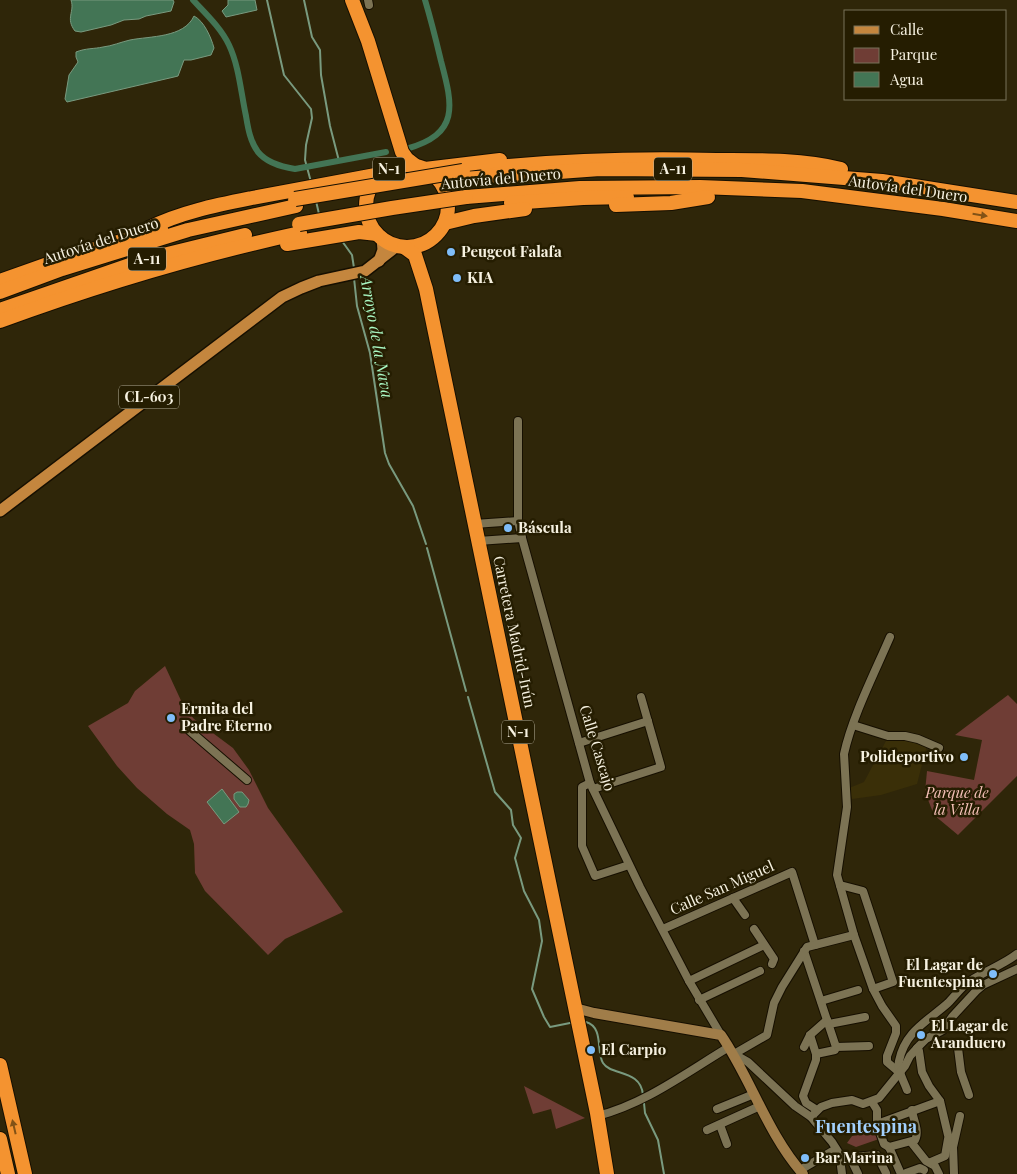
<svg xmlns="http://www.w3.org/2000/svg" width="1017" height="1174" font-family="'Playfair Display',serif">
<rect width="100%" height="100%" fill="#2f2609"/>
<path fill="#3a2f08" d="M904,738L927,745L917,784L881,795L852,799L849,788L864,782L887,739Z"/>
<g fill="#6f3d35">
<path d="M165,666L184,707L194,719L233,748L249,770L268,808L343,912L285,939L268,955L205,891L195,873L194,844L190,830L167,814L137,788L117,766L88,726L128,703L135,691Z"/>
<path d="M1008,695L1017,704V776L958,835L934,815L925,792L927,771L974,780L982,740L955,735Z"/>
<path d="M524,1086L585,1118L556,1129L551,1109L533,1114Z"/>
<path d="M876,1128L879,1139L856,1147L847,1143L852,1136Z"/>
</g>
<g fill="#437555" stroke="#799a7f">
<path d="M71,0H173L174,2L171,11L146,16L139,19L124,20L111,25L81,32L75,31C65,18 75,12 71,0Z"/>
<path d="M228,0H255L257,10L226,17L222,11L228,5Z"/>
<path d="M194,16C204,21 211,37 214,48L211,55L191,60H184L178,76L174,77L67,102L65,99L69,75L78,62L76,57V52C86,48 94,49 103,47C112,46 121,42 130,40C150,36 184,38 194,16Z"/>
<path d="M222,789L239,812L224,824L207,802Z"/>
<path d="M237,792H242L249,800L248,804L246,807H240L234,799V794Z"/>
</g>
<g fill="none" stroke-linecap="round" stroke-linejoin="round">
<g stroke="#799a7f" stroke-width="2">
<path d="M267,0L284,75L311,109L312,118L306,145L305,160L311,182"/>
<path d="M304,0L312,37L320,50L321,75L330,126L339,161"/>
<path d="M316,201L319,214"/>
<path d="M342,241L352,255L354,268"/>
<path d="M354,278L357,306L370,353L385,453L389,464L413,506L426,544"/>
<path d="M427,548L466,691"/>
<path d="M468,697L495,792L511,810L513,825L521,838L515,858L524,891L539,920L542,941L532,989L544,1017L550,1027L570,1023"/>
<path d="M586,1022C604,1027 596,1052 603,1063C611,1076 641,1069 643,1095"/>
<path d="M644,1103L645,1113L658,1140L664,1174"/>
</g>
<g stroke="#437555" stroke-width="6">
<path d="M193,0C206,14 221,28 229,45C239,66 241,93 246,116C248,128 250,141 258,152C267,163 282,167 295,169L386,152"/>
<path d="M406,149C460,134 453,106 441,61C436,40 431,20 425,0"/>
</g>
<defs>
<g id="street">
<path d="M368,0L369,5"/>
<path d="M518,521V421"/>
<path d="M474,524L518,521L522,538"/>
<path d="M478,541L522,538L590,783L640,887L689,981L721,1035"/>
<path d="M890,637C875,672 852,717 844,754L847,807L837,875L854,935L873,989L882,1006L896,1026V1033L887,1056V1062L900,1073"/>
<path d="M853,725L888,736H905L918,739L939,748"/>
<path d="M190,731L247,780"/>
<path d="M579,743L648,721"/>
<path d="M590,783L582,787V846L595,876L629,865"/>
<path d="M593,789L661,767L641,697"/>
<path d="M840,885L863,891L893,982L873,989"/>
<path d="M733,898L745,915"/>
<path d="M663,929L792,872L815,945"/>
<path d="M754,929L774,959L772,964"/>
<path d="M804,951L836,1047L869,1046"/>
<path d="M689,981L764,945"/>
<path d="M699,1000L760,971"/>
<path d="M821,1001L858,990"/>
<path d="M829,1024L865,1017"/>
<path d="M810,1035L816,1054V1060L803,1096L806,1103L817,1110"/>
<path d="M804,1047L810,1035L827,1020"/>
<path d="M917,1048L919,1051L922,1072L929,1086L940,1101L948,1135L953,1147L954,1174"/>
<path d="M958,1048L961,1072L969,1095"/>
<path d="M734,1054L767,1035L774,1003L782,987L807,947L854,935"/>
<path d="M734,1054L748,1062L795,1106L811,1117L832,1142L842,1158L841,1166L842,1174"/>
<path d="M816,1054L835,1050L836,1047"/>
<path d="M907,1090C904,1081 897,1071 899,1061C905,1031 928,1021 948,1003C955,996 961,987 970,981C985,971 1003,965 1017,954"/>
<path d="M872,1102L877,1110V1124L884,1144L889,1147"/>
<path d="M717,1109L754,1094"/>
<path d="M597,1116C645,1104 687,1072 729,1047"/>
<path d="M811,1117L821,1107L832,1103L852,1100L863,1104L879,1098L905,1066L910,1056L920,1045L926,1039L943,1030L952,1017L976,991L983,985L1017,969"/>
<path d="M877,1124L940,1101"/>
<path d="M720,1125L727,1144"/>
<path d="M707,1130L760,1106"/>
<path d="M911,1142L926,1161L935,1166L939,1174"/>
<path d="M889,1147L915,1140C920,1131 913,1120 912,1110"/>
<path d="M889,1147L901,1174"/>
<path d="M953,1147L960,1116"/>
<path d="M850,1157L858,1174"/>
<path d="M842,1158L877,1155L886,1173"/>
<path d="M931,1162L945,1156L948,1139"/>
<path d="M800,1170L836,1149"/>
<path d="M907,1174L906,1173L920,1168L924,1170"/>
</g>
<path id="secondary" d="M575,1008L594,1013L721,1035C751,1079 767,1133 803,1174"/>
<g id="primary">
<path d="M379,261L383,250L382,238"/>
<path d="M0,511L282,297L301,288L319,281L365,271L397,246"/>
</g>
<g id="highway">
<path d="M352,0L368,41L402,152L407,159L416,166"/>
<circle cx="407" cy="206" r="41"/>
<path d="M488,168C564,160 639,158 716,160C757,160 801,159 841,169"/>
<path d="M425,169L500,160"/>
<path d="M463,179L600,169L742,170L882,181L1017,202"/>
<path d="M466,197L580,188L700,187L802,191L943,209L1017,221"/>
<path d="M511,203L583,198L627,197"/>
<path d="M616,205L671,203L708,197"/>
<path d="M445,223L474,216L525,209"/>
<path d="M149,228C181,212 217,205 252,198C295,190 338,182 381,174"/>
<path d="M287,244L359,232L377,234"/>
<path d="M404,247L415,255L426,289L597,1113L607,1174"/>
<path d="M0,281L56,261L161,229"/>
<path d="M0,292L62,269L188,230L296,206"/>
<path d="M0,310L147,259L245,235"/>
<path d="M0,321C98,285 198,255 300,233"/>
<path d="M0,1065L25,1174"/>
<path d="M0,1139L8,1174"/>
</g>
</defs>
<use href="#street" stroke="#160f00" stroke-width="10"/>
<use href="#secondary" stroke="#160f00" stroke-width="12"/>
<use href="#primary" stroke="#160f00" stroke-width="14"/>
<use href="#highway" stroke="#160f00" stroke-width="16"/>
<use href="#street" stroke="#7c7354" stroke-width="8"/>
<use href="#secondary" stroke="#a07d49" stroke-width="10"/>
<use href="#primary" stroke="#c4863e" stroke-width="11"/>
<use href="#highway" stroke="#f49330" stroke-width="14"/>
<defs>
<g id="highway-bridge">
<path d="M295,199L463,171"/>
<path d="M299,224L392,208L466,197"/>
</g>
</defs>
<use href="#highway-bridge" stroke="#160f00" stroke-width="16" stroke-linecap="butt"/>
<use href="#highway-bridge" stroke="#f49330" stroke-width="14"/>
</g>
<defs><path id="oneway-solid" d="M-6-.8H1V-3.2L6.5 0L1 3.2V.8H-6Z" transform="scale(1.25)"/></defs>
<g fill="#825216">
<use href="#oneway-solid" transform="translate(980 215) rotate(9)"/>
<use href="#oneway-solid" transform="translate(14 1127) rotate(-103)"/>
</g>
<g fill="#7fbdf9" stroke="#251d01" stroke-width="2">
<circle cx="451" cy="252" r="5"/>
<circle cx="457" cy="278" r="5"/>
<circle cx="508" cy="528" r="5"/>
<circle cx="171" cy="718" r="5"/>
<circle cx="964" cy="757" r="5"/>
<circle cx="993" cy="974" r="5"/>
<circle cx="921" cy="1035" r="5"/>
<circle cx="591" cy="1050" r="5"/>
<circle cx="805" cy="1158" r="5"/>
</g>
<g text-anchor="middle" stroke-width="5" stroke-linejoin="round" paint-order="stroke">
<g fill="#251d01" stroke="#b7b19d" stroke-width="1">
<rect x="373" y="157.5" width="32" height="23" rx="4"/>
<rect x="654" y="157.5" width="38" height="23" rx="4"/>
<rect x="128" y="247.5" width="38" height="23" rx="4"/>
<rect x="119" y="385.5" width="60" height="23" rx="4"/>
<rect x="502" y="720.5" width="32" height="23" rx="4"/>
</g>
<g font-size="14" font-weight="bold" fill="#f6f1e0">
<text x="389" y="174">N-1</text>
<text x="673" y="174">A-11</text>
<text x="147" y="264">A-11</text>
<text x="149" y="402">CL-603</text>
<text x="518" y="737">N-1</text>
</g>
<g font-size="15" fill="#f6f1e0" stroke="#251d01">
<text transform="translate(501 179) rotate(-5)" y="5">Autovía del Duero</text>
<text transform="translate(908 189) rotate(8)" y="5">Autovía del Duero</text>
<text transform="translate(101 241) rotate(-18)" y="5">Autovía del Duero</text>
<text transform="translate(514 632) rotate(78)" y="5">Carretera Madrid-Irún</text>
<text transform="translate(597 748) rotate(73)" y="5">Calle Cascajo</text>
<text transform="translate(722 888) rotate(-24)" y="5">Calle San Miguel</text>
</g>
<g font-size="15" font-weight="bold" fill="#f6f1e0" stroke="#251d01" text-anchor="start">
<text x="461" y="257">Peugeot Falafa</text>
<text x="467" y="283">KIA</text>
<text x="518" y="533">Báscula</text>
<text x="181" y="714">Ermita del<tspan x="181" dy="17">Padre Eterno</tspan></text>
<text x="954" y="762" text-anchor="end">Polideportivo</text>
<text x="983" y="970" text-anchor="end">El Lagar de<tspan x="983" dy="17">Fuentespina</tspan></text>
<text x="931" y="1031">El Lagar de<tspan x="931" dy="17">Aranduero</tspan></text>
<text x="601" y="1055">El Carpio</text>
<text x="815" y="1163">Bar Marina</text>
</g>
<g font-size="15" font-style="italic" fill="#f6c1b8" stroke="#251d01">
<text x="957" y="798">Parque de<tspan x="957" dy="17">la Villa</tspan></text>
</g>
<g font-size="16" font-style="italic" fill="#aaf9c4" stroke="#251d01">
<text transform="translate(377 337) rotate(80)" y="6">Arroyo de la Nava</text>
</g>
<g font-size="18" font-weight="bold" fill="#a2d0fd" stroke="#251d01">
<text x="866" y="1133">Fuentespina</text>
</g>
</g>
<rect x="844" y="10" width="162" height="90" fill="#251d01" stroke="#79725a"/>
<rect x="854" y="26" width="25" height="8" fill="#c4863e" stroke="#79725a"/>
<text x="890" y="35" font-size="15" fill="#f6f1e0">Calle</text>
<rect x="854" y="48" width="25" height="15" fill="#6f3d35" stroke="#79725a"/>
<text x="890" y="60" font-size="15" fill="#f6f1e0">Parque</text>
<rect x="854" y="72" width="25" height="15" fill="#437555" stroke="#79725a"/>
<text x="890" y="85" font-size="15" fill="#f6f1e0">Agua</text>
</svg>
